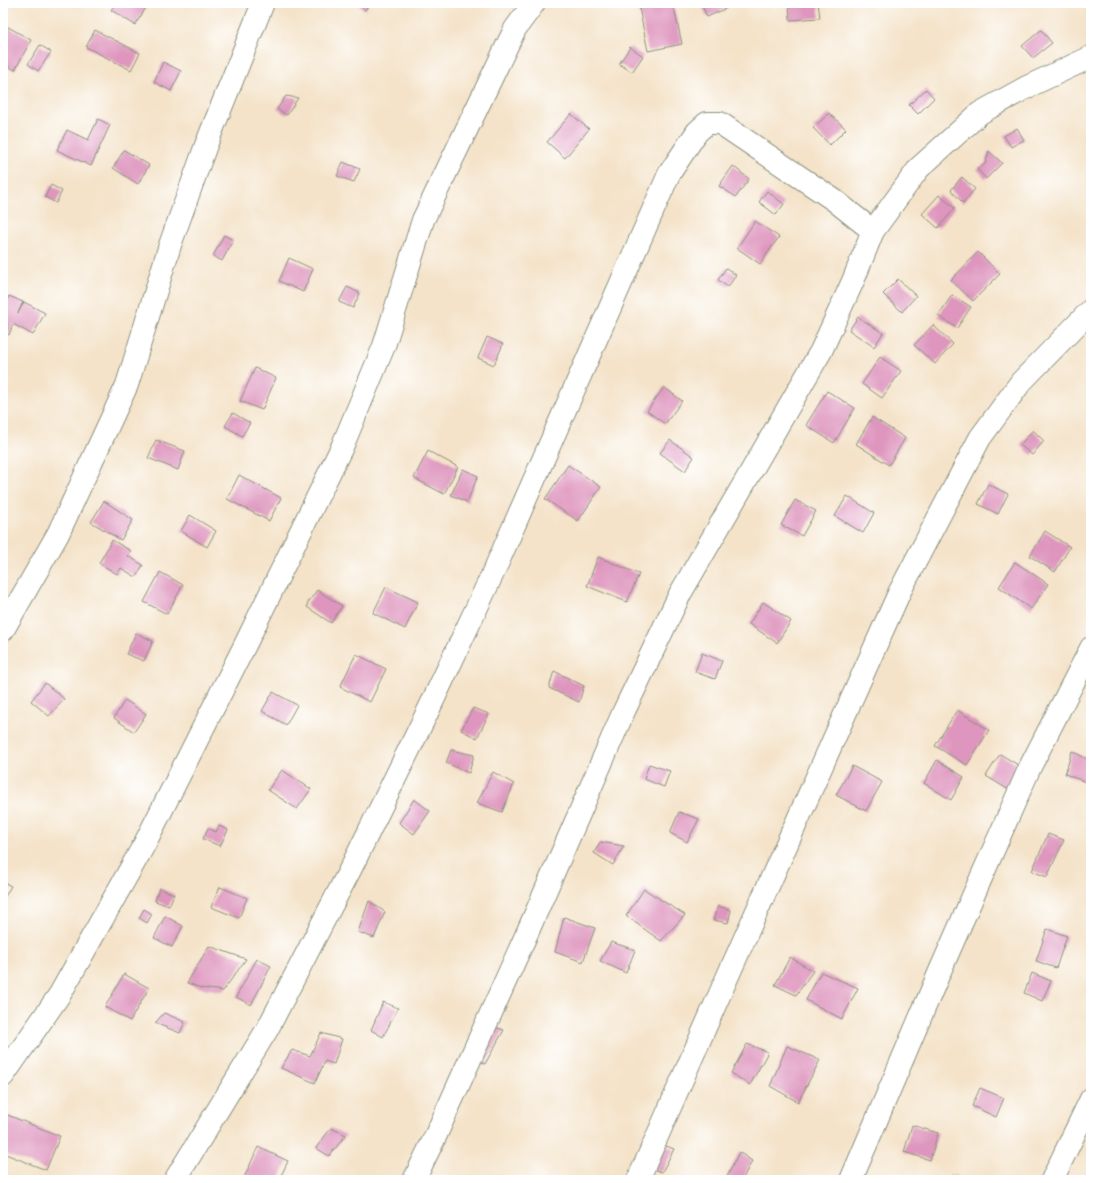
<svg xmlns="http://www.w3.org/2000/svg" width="1094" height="1183" font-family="'Libre Bodoni',serif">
<rect width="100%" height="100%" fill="#fff"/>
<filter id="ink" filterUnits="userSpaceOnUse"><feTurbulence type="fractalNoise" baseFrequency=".025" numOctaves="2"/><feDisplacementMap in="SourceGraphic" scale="8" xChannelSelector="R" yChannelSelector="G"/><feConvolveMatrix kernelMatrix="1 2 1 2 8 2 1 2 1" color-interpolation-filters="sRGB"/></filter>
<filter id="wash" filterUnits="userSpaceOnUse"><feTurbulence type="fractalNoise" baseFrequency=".012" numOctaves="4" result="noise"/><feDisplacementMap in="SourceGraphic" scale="16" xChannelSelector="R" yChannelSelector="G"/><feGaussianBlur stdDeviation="0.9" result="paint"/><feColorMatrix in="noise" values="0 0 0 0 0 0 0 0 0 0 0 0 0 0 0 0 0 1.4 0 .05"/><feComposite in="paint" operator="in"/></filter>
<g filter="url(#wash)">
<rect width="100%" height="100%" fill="#f4e3c9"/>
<g id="blocks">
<g fill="#de95be">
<path d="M116,3H149L135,25L111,10Z"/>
<path d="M356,3H370L365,10Z"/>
<path d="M638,3H673L682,44L648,51Z"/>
<path d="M701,3H725L727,8L707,17Z"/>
<path d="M789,3H818L820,18L790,20Z"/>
<path d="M3,24L31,40L15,70L3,64Z"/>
<path d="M95,30L140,53L131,70L86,47Z"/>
<path d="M1041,30L1052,43L1033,58L1022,46Z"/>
<path d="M40,45L51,52L38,71L28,64Z"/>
<path d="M630,47L643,56L632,72L619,64Z"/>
<path d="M163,62L181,71L171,91L154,82Z"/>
<path d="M926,89L934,98L918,114L909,105Z"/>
<path d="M286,96L298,98L287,115L277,109Z"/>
<path d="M829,113L846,129L830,145L813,128Z"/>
<path d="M571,114L589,129L565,158L547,142Z"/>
<path d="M98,119L110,125L91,166L57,150L67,130L88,140Z"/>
<path d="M1017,128L1024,140L1011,147L1004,136Z"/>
<path d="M124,150L149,165L138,184L113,168Z"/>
<path d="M989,151L1002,163L986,179L977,169L985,164Z"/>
<path d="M343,162L360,169L354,182L337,176Z"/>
<path d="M733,166L749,179L736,197L719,186Z"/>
<path d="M962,177L975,189L963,203L951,190Z"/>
<path d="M51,185L62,191L56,203L45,197Z"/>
<path d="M767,191L784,204L776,215L759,202Z"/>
<path d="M939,195L955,208L938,228L922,214Z"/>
<path d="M755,221L779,237L760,264L737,248Z"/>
<path d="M224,235L233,240L222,261L213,256Z"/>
<path d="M978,252L1000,274L973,301L951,280Z"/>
<path d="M289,258L313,269L303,292L279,281Z"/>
<path d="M726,268L736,275L728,287L718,280Z"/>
<path d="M898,279L916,296L902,312L883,294Z"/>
<path d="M347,287L360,293L353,308L339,302Z"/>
<path d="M952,295L971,307L957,328L938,316Z"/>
<path d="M9,296L23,302L18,313L24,302L45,313L33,335L13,324L9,335L3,332V309Z"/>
<path d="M858,317L883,333L874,347L849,330Z"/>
<path d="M933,325L953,344L935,364L914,345Z"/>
<path d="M487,337L503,344L494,365L478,358Z"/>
<path d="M880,357L901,371L882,398L862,384Z"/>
<path d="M255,368L276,378L262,410L240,401Z"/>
<path d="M664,387L682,401L665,424L647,411Z"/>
<path d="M827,391L855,408L834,443L806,425Z"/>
<path d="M233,413L250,423L242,436L225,426Z"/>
<path d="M872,417L905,438L889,465L856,444Z"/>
<path d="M1033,430L1044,441L1032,455L1020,445Z"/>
<path d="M156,440L185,451L178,470L148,458Z"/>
<path d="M670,440L694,457L685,471L660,453Z"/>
<path d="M428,451L458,467L444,494L414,478Z"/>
<path d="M568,465L601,487L578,521L545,499Z"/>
<path d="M463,469L478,476L467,502L451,495Z"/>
<path d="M239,475L281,498L269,521L227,499Z"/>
<path d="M988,484L1008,494L998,514L978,504Z"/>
<path d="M847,496L874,513L863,533L835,516Z"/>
<path d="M795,500L816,511L802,536L781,525Z"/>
<path d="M104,501L133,520L121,540L91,522Z"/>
<path d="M190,515L216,531L207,547L181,531Z"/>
<path d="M1045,531L1070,547L1055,572L1030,556Z"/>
<path d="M112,540L131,551L128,556L143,565L136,577L121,568L117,574L99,563Z"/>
<path d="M598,557L639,574L627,602L587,586Z"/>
<path d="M1015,562L1048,584L1031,609L999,587Z"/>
<path d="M160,572L183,585L167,614L144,602Z"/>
<path d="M386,587L418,602L405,629L373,613Z"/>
<path d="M317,590L342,606L331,623L307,607L308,605L307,604Z"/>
<path d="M763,602L791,621L777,643L749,624Z"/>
<path d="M136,633L153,641L144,661L126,654Z"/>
<path d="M702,653L722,661L715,679L695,672Z"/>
<path d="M356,654L386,669L370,702L340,687Z"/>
<path d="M554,671L584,686L579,702L549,688Z"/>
<path d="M45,683L64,699L49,716L31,701Z"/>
<path d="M273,692L297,705L286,725L262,711Z"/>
<path d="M125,700L146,714L134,732L114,718Z"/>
<path d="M473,708L489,714L477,738L461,730Z"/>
<path d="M957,710L989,730L967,765L935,746Z"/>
<path d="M451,750L474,755L469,773L446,763Z"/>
<path d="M1072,751L1091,761V770L1088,783L1065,774Z"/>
<path d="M1000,754L1023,768L1009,790L986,776Z"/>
<path d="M937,760L964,777L951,800L924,783Z"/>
<path d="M649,764L670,771L664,787L644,779Z"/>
<path d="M852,766L882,782L866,811L836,795Z"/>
<path d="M282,770L311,789L297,809L268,790Z"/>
<path d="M493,772L514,784L502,812L477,803Z"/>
<path d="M414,799L430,811L414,834L399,823Z"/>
<path d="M679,812L699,819L687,842L670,833Z"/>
<path d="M219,826L228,830L220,846L203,839L208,828L216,832Z"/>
<path d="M1048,834L1064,840L1047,877L1032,871Z"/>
<path d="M600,842L624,846L613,865L594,853Z"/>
<path d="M1091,843V852L1087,850Z"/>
<path d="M3,882L11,886L3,900Z"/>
<path d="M220,887L247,898L239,918L211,907Z"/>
<path d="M159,888L174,894L169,906L155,901Z"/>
<path d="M644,889L685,915L661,941L626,916Z"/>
<path d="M369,901L385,912L374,938L358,932Z"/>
<path d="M718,906L731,910L728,923L713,920Z"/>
<path d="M144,909L152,914L147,923L139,918Z"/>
<path d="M165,916L183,926L172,947L154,938Z"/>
<path d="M564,917L595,928L583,962L555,952Z"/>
<path d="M1047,929L1067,936L1056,968L1036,961Z"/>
<path d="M611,942L635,950L626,973L600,961Z"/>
<path d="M209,946L246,959L223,991L201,988L187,983Z"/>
<path d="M790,957L813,971L796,995L775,985Z"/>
<path d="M257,959L271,966L251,1005L236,997Z"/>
<path d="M821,972L858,988L842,1019L806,1000Z"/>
<path d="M1032,973L1051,981L1042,1001L1024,993Z"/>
<path d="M124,974L149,988L130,1021L105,1007Z"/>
<path d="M383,1002L398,1008L383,1037L371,1030Z"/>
<path d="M164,1013L185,1022L180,1033L155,1023Z"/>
<path d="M492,1026L504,1030L485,1064L473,1058Z"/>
<path d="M321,1033L342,1039L334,1064L325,1061L315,1083L281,1068L292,1050L310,1056Z"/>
<path d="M747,1044L768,1052L750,1085L731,1073Z"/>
<path d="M787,1046L820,1060L798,1102L770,1086Z"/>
<path d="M980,1088L1004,1098L996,1117L972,1106Z"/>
<path d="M5,1114L60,1136L46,1170L3,1153V1118Z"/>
<path d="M912,1125L938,1133L930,1160L904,1152Z"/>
<path d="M331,1128L346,1135L329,1156L316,1148Z"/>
<path d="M661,1144L674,1149L662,1172L647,1167Z"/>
<path d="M258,1147L288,1161L279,1180H243Z"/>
<path d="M739,1152L752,1161L742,1180H732L727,1177Z"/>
<path d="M953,1175L965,1180H951Z"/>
</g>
</g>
</g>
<g filter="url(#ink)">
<use href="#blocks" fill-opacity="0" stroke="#8a907e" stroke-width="1"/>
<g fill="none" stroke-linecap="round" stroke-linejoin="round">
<defs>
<g id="minor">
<path d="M3,630L58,534L127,385L170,245L206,145L263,3"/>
<path d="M3,1076L60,994L144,845L245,645L342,447L384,346L423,220L515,29L534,3"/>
<path d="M175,1180L268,1028L351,868L428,711L494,571L669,174L697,132L707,123H720L834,200L873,231"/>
<path d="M414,1180L435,1137L528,931L624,711L680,594L821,351L853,281L873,231L919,168L980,113L1027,87L1091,57"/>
<path d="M638,1180L722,989L900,591L980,438L1021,382L1091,310"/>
<path d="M851,1180L940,971L1030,767L1091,648"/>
<path d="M1052,1180L1091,1099"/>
</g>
</defs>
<use href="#minor" stroke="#8a907e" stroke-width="24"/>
<use href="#minor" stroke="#fff" stroke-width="22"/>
</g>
</g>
<rect width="1094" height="1183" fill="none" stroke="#fff" stroke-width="16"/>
</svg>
